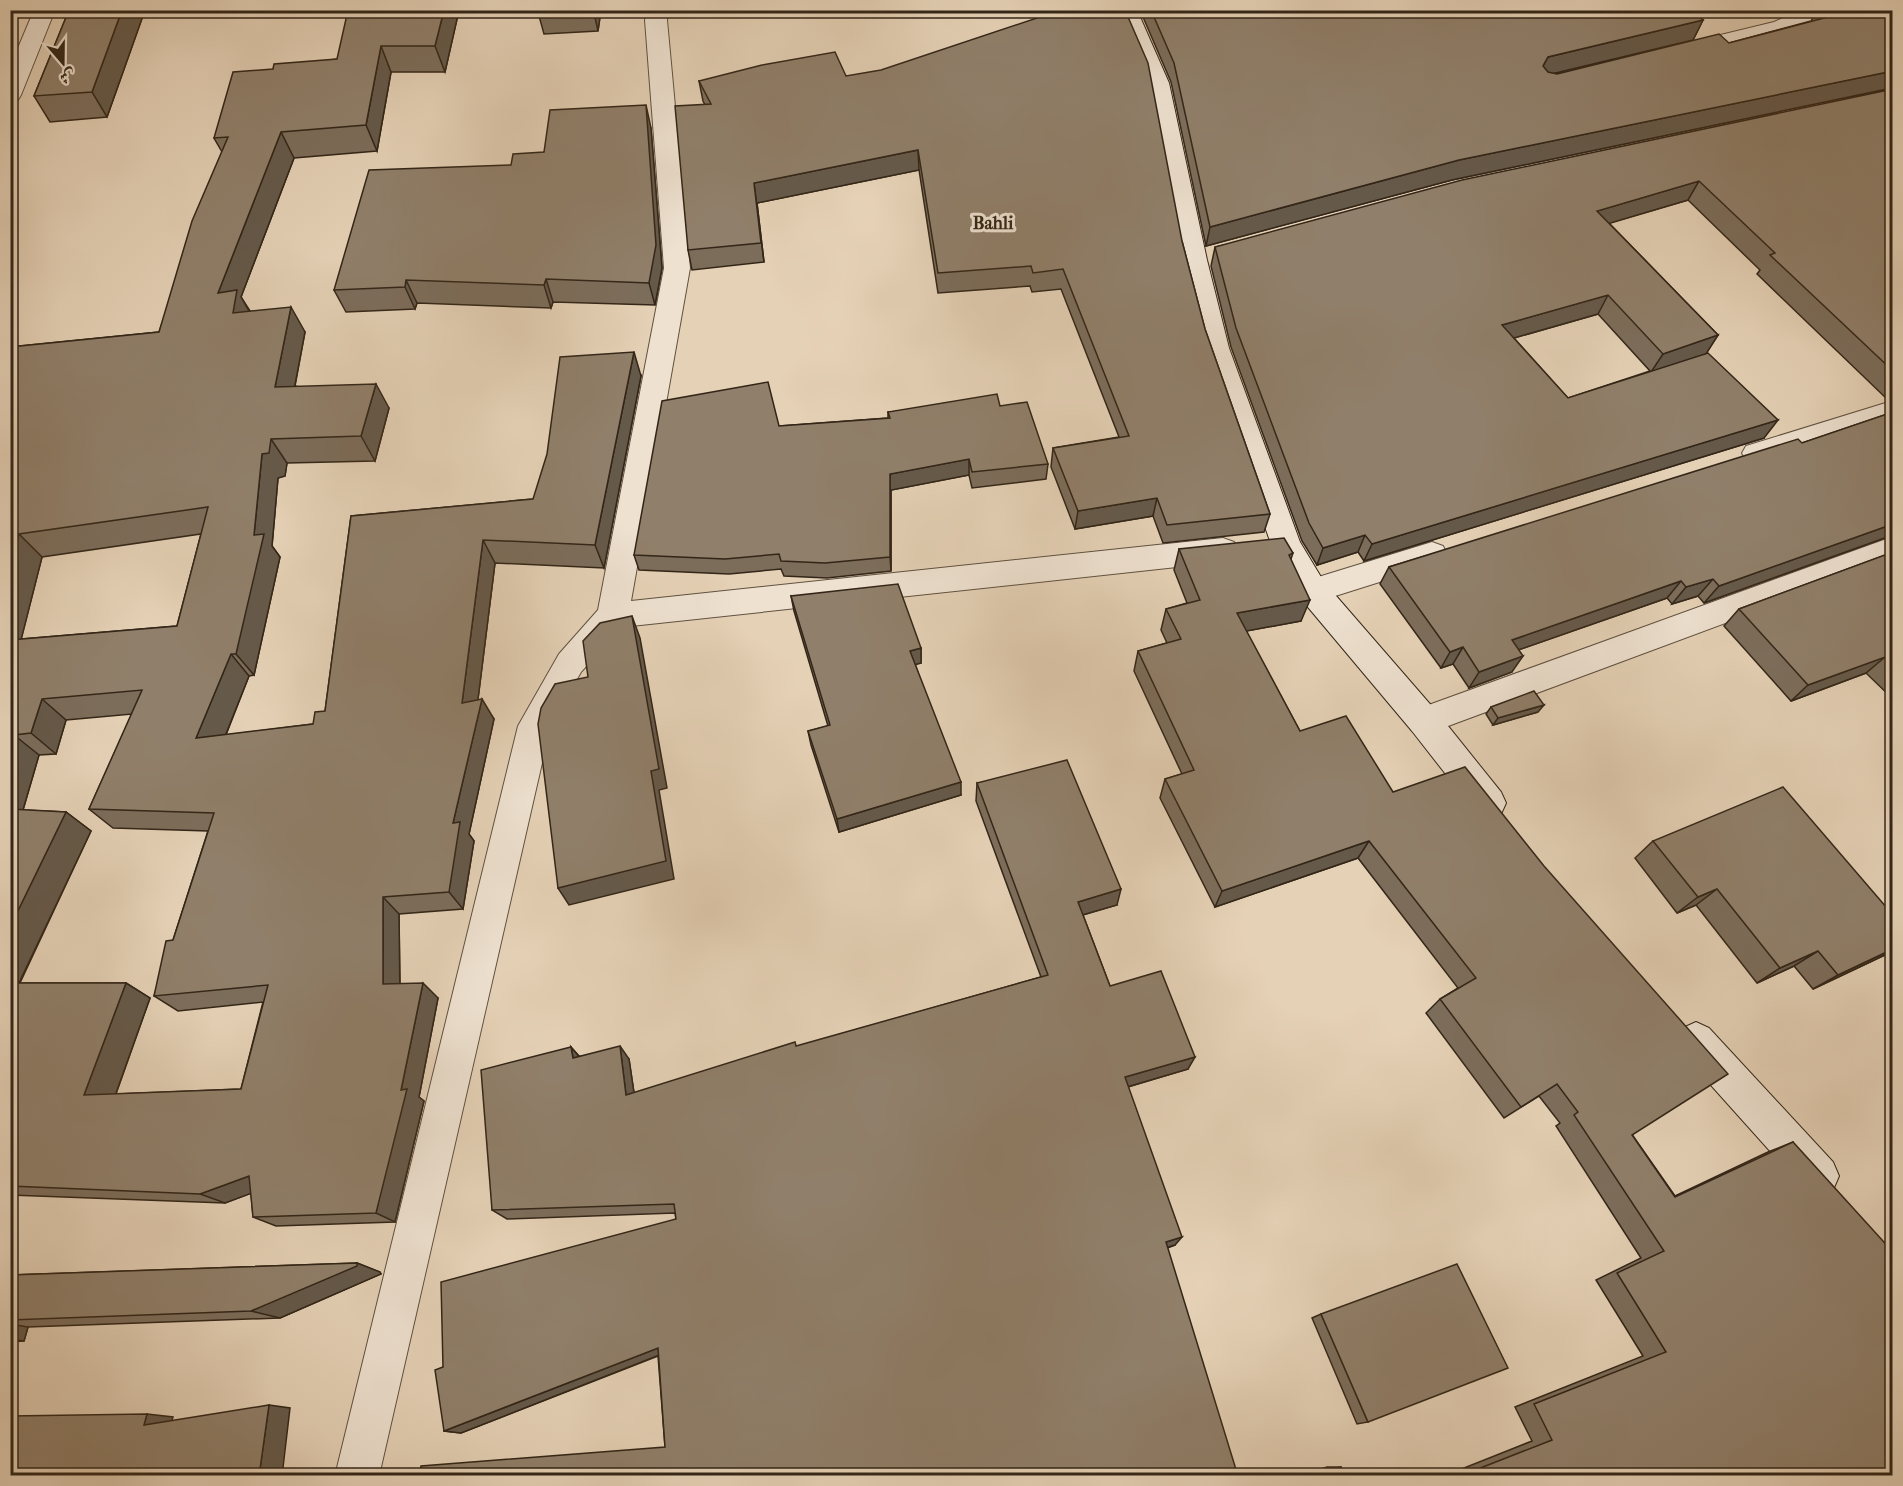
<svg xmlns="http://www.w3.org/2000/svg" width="1903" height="1486" font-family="'IM FELL French Canon',Amiri,serif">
<rect width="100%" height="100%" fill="#e5d1b6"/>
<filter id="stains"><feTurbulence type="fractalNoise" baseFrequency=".00333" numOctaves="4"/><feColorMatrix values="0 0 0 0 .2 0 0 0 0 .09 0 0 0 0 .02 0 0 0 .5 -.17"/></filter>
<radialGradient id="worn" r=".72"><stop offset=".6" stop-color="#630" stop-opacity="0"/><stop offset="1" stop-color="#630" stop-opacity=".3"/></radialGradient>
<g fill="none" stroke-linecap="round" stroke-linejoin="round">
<defs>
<g id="street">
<path d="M34,10H55L21,95L18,100L10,102V67Z"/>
<path d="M648,10H669L667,20L690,268L631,601L1223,538L1234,542L1238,550L1234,558L1223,562L622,627L581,672L550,728L379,1476H335L518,726L559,654L598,610L664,268L645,20Z"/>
<path d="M1800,10H1829L1827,15L1789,32L1683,58L1675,56L1672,51L1675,46L1774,22Z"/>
<path d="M1892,401V421L1756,463L1746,460L1742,453L1746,446Z"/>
<path d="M1892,537V561L1424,735L1412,731L1408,721L1412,711Z"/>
<path d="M1432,542L1443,546L1447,554L1443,562L1313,603L1302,600L1298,591L1302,582Z"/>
</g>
<g id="secondary">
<path d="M1116,10H1137L1169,83L1207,260L1229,348L1300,542L1324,582L1436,711L1501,792L1506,803L1501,814L1489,818L1477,814L1412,731L1302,600L1271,544L1203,348L1181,260L1147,83Z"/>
<path d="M1696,1022L1709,1028L1833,1162L1839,1176L1833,1190L1819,1196L1805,1190L1683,1054L1677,1041L1683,1028Z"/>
</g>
</defs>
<use href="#street" stroke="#605140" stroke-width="2"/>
<use href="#secondary" stroke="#332618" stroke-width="2"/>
<use href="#street" fill="#eee1d0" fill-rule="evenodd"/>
<use href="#secondary" fill="#eee1d0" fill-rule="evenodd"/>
</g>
<g fill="#7c6d5b" stroke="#332618" stroke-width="1.5" fill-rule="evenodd">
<path d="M69,10H145L107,117L50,122L34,96Z"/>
<path d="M601,10L598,31L544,34L539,16Z"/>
<path d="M699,10H758L700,16Z"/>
<path d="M1140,10H1692L1703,20L1693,40L1555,73L1557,74L1729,43L1811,21L1817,10H1893V89L1892,88L1452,180L1206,246L1171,82Z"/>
<path d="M457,19L445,72H391L377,151L294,158L241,297L250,311L305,332L295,386L389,408L375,461L287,463L285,476L278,478L272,546L280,557L254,675L249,676L226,735L313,724L325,711L351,516L533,499L641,376L604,568L495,563L478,699L494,719L469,834L474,841L463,909L399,914L400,984L438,998L419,1097L424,1101L395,1222L276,1226L253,1217L251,1193L225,1203L10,1195V347L159,332L222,152L214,138L273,69L337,59ZM201,534L177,626L21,639L42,557ZM132,714L89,809L113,828L208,831L173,940L154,996L178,1011L263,1002L241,1089L116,1094L150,998L126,983H20L91,831L66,812L23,810L39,755L56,754L66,720Z"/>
<path d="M846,76L1182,241L1205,329L1270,514L1264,532L1163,543L1153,516L1075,529L1051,467L1053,448L1119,437L1061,289L1032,292L1030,286L938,293L919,170L757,203L764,262L692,270L688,250L705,105L703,101L699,81Z"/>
<path d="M1893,89V399L1888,400L1757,274L1760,270L1688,200L1609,223L1718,335L1706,353L1764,438L1364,561L1358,552L1317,565L1302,541L1231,347L1211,266L1215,247ZM1598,314L1650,371L1568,398L1514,338Z"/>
<path d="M651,128L662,268L655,305L553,302L551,308L417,303L415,309L346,312L334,290L544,152Z"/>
<path d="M1000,406L1048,464L1046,479L972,488L969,475L891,490V571L827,578L784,576L781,569L729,574L639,570L634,555L779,426L888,418V412Z"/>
<path d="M1893,412V535L1704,603L1698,596L1672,604L1667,598L1518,650L1512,672L1469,688L1453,664L1441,668L1380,584L1389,567L1802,443Z"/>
<path d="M1179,549L1293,553L1291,559L1301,621L1246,631L1300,731L1393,792L1675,1196L1768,1152L1793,1142L1893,1476H1444L1532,1441L1515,1407L1643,1356L1596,1280L1641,1258L1556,1126L1560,1123L1539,1096L1504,1118L1426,1013L1440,999L1458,988L1358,858L1215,907L1160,798L1165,779L1182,774L1134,671L1138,651L1167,643L1161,630L1166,609L1187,603L1174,570Z"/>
<path d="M1893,552V699L1866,673L1791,701L1724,626L1739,609Z"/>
<path d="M791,596L921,648V663L915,664L961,795L839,832L811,745L808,731L828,726L794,611Z"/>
<path d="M1491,707L1538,712L1493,725L1486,714Z"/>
<path d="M977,783L1117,905L1083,915L1110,986L1188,1069L1128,1087L1175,1245L665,1447L658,1356L461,1433L444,1431L443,1367L676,1219L675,1213L507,1219L492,1210L571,1047L579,1056L629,1059L634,1093L1041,977L976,801Z"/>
<path d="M1653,841L1887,954L1813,989L1794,966L1757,983L1696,905L1677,913L1635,858Z"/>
<path d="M357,1263L380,1272L381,1274L280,1318L28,1327L24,1341L10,1342V1275Z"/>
<path d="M1321,1314L1368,1422L1357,1424L1312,1318Z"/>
<path d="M1327,1467H1341L1344,1476H1300Z"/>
</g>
<g fill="#65594a" stroke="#332618" stroke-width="1.5">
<path d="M122,10H145L107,117L92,92Z"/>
<path d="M444,10H454L457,19L445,72L435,46Z"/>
<path d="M594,10H601L598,31L594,13Z"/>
<path d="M1703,20L1693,40L1539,77L1543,66L1548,57Z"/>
<path d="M381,46L391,72L377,151L366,125Z"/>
<path d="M1893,71V86L1892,88L1452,180L1206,246L1210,227L1459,160Z"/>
<path d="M646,105L651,128L662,268L655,305L649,283Z"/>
<path d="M281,132L294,158L241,297L252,316L248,338L218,293Z"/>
<path d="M918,150L919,170L757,203L764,262L754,183Z"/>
<path d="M1699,181L1688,200L1587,230L1597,211Z"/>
<path d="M546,279L553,302L551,308L544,285Z"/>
<path d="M406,280L417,303L415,309L405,287Z"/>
<path d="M1893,292V306L1886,293Z"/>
<path d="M1608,295L1598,314L1493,344L1502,325Z"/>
<path d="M291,307L305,332L290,411L275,387Z"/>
<path d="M1718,335L1706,354L1651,372L1663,354Z"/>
<path d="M634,352L641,376L604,568L595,545Z"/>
<path d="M376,384L389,408L375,461L361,436Z"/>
<path d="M1778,420L1764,438L1364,561L1372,544Z"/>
<path d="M271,439L287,463L285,476L278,478L272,546L280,557L254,675L236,654L254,535L262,454Z"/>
<path d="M969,459V475L891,490V571L890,557V474Z"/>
<path d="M1157,498L1153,516L1075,529L1078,511Z"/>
<path d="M1893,524V535L1704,603L1719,586Z"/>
<path d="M19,534L42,557L15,664L10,660V567Z"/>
<path d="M1365,535L1358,552L1317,565L1323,548Z"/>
<path d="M483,540L495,563L475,723L462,703Z"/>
<path d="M1713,579L1698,596L1672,604L1686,587Z"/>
<path d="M1681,581L1667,598L1501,656L1512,640Z"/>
<path d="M1310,600L1301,621L1230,634L1237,613Z"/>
<path d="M632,616L640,638L667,788L659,790L674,879L569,905L558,888L651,771Z"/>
<path d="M1463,647L1453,664L1441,668L1450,652Z"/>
<path d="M921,648V663L911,666L910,651Z"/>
<path d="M231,654L249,676L216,759L196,738Z"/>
<path d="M1523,656L1512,672L1469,688L1479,672Z"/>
<path d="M1885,657L1866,673L1791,701L1808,685Z"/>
<path d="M42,699L66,720L56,754L31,733Z"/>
<path d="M482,699L494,719L469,834L474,841L463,909L449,892L453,823Z"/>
<path d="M1544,705L1538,712L1493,725L1498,718Z"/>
<path d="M14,735L39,755L18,827L10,821V746Z"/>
<path d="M961,782V795L839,832L837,819Z"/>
<path d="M66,812L91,831L10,1002V927Z"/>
<path d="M1369,841L1358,858L1215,907L1222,891Z"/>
<path d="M1121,889L1117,905L1075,917L1078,902Z"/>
<path d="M1717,889L1696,905L1677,913L1698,897Z"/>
<path d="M383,897L399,914L400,999L383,984Z"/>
<path d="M1893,949V951L1887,954L1813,989L1838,975Z"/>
<path d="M1818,951L1794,966L1757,983L1780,968Z"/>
<path d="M126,983L150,998L111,1107L84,1095Z"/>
<path d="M423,983L438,998L419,1097L424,1101L395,1222L376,1213Z"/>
<path d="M620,1046L629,1059L636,1106L626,1095Z"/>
<path d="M571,1047L582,1060L573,1058Z"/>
<path d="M1195,1057L1188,1069L1120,1089L1125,1077Z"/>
<path d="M249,1176L271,1186L225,1203L200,1194Z"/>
<path d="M1182,1237L1175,1245L1159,1250L1166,1242Z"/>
<path d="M357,1263L380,1272L381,1274L280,1318L251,1311Z"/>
<path d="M10,1324L28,1327L24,1341L10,1339Z"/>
<path d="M658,1348L667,1352L461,1433L444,1431Z"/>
<path d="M269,1405L290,1408L282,1476H259Z"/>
<path d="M147,1414L173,1417L170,1427L144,1425Z"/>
</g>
<g fill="#907f6a" stroke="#332618" stroke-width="1.5">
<path d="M69,10H122L92,92L34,96Z"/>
<path d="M348,10H444L435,46H381L366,125L281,132L218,293L237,290L233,313L291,307L275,387L376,384L361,436L271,439L269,453L262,454L254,535L264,534L236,654H231L196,738L313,724L315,712L325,711L351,516L533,499L547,454L560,357L634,352L595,545L483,540L462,703L482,699L453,823L460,822L449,892L383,897V984L423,983L401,1090L407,1089L376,1213L253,1217L249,1176L200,1194L10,1186V983H126L84,1095L241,1089L268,985L154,996L166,941L173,940L214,813L89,809L142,690L42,699L31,733L14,735L10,746V640L177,626L208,507L19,534L10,567V347L159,332L192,221L228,137L214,138L233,72L273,69L274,64L337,59Z"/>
<path d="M540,10H594V13L539,16Z"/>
<path d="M1061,10H1125L1148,63L1182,241L1205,329L1270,514L1167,525L1157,498L1078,511L1053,448L1129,436L1063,269L1033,273L1031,266L938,273L918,150L754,183L761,243L688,250L675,106L711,104L699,81L762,65L835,52L846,76L881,70Z"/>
<path d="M1151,10H1692L1703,20L1548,57L1543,66L1548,72L1557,74L1719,34L1729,43L1832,16L1825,10H1893V71L1459,160L1210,227L1174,63Z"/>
<path d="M1893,89V292L1886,293L1893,299V371L1770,255L1775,253L1699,181L1597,211L1718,335L1663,354L1608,295L1502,325L1568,398L1708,353L1778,420L1372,544L1365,535L1323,548L1309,523L1236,328L1215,247L1462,180Z"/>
<path d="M646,105L656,245L649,283L546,279L544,285L406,280L405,287L334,290L369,170L511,165L513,154L544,152L550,110Z"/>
<path d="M768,382L779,426L890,418L888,412L997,394L1000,406L1027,402L1048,464L972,472L969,459L890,474V557L825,563L781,561L779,554L725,559L634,555L662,401Z"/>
<path d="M1893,412V524L1719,586L1713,579L1686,587L1681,581L1512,640L1523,656L1479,672L1463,647L1450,652L1389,567L1798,439L1802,443Z"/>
<path d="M1284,538L1293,553L1289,555L1310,600L1237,613L1300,731L1346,716L1393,792L1465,767L1544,866L1728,1074L1632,1135L1675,1197L1793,1142L1893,1252V1476H1460L1552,1440L1534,1404L1666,1352L1617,1273L1664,1251L1574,1115L1578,1112L1557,1084L1521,1107L1440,999L1476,978L1369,841L1222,891L1165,779L1194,770L1138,651L1181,639L1166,609L1200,600L1179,549Z"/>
<path d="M1893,552V665L1885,657L1808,685L1739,609Z"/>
<path d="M898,584L921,648L910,651L961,782L837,819L808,731L830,725L791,596Z"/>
<path d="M632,616L659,769L651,771L666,861L558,888L538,724L541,708L555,684L588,677L583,641L600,623Z"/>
<path d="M1534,691L1544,705L1498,718L1491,707Z"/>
<path d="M1067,760L1121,889L1078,902L1110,986L1161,971L1195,1057L1125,1077L1182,1237L1166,1242L1238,1476H419L421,1466L665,1447L658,1348L444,1431L435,1370L443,1367L441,1282L676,1219L674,1204L492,1210L481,1070L571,1047L573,1058L620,1046L626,1095L795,1042L796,1046L1048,975L977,783Z"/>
<path d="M1783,787L1893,915V949L1838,975L1818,951L1780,968L1717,889L1698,897L1653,841Z"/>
<path d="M10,809L66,812L10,927Z"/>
<path d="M357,1263V1266L251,1311L10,1320V1275Z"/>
<path d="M1457,1264L1508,1368L1368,1422L1321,1314Z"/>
<path d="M269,1405L259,1476H10V1416L147,1414L144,1425Z"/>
<path d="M1341,1467L1344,1476H1311Z"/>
</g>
<g text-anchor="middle" stroke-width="6" stroke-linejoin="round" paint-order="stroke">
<g font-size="18" font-weight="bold" fill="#332618" stroke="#eee1d0">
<text x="993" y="229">Bahli</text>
</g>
</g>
<rect width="1903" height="1486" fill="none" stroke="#e5d1b6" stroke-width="36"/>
<rect x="12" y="12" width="1879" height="1462" fill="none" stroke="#332618" stroke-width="3"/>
<rect x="18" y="18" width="1867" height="1450" fill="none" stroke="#332618" stroke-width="1.5"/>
<g transform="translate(63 63) rotate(160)" stroke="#eee1d0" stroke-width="4.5" paint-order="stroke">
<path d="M0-4.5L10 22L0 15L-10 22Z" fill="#332618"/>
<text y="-9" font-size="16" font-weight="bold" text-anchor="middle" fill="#332618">ش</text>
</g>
<rect width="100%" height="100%" filter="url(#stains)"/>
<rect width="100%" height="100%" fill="url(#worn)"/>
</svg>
